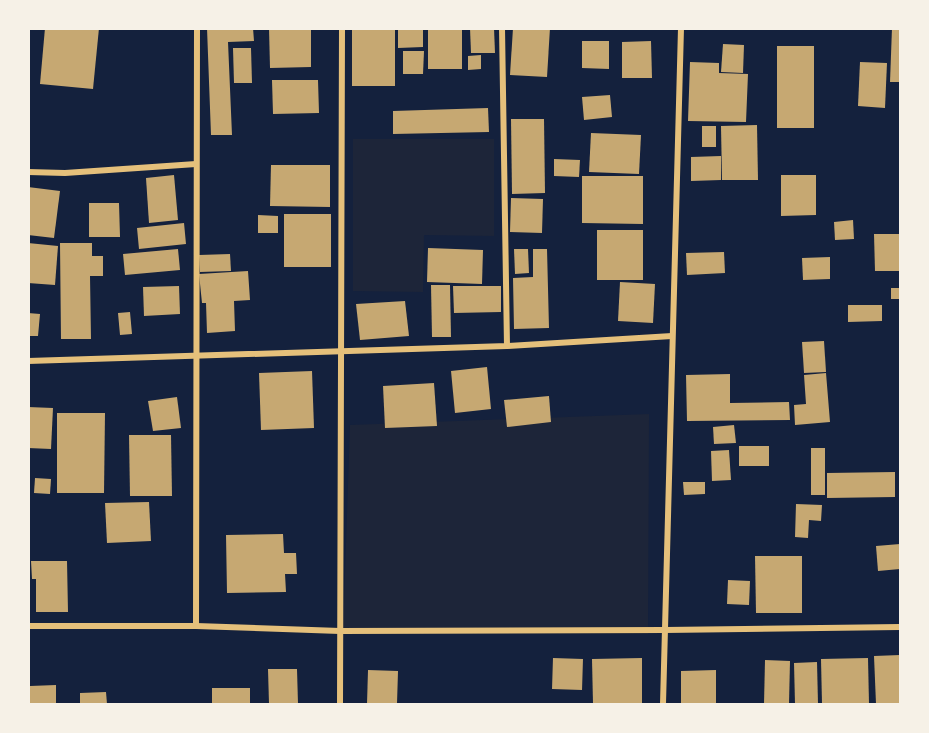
<svg xmlns="http://www.w3.org/2000/svg" width="929" height="733" font-family="Mulish,sans-serif">
<rect width="100%" height="100%" fill="#14213d"/>
<g fill="#1d2539">
<path d="M353,139H494V236L424,235L423,292L353,291Z"/>
<path d="M649,414L648,634L343,633L350,425Z"/>
</g>
<g fill="#c6a872">
<path d="M45,28H99L93,89L40,84Z"/>
<path d="M207,28H253L254,41L228,42L232,135H211Z"/>
<path d="M269,28H311V67L270,68Z"/>
<rect x="352" y="28" width="43" height="58"/>
<path d="M398,28H423V47L398,48Z"/>
<rect x="428" y="28" width="34" height="41"/>
<path d="M470,28H494L495,53H471Z"/>
<path d="M513,28H550L547,77L510,75Z"/>
<path d="M892,28H900V82H890Z"/>
<path d="M582,41H609V69L582,68Z"/>
<path d="M651,41L652,78H622V42Z"/>
<path d="M723,44L744,45L743,73L721,72Z"/>
<rect x="777" y="46" width="37" height="82"/>
<path d="M233,48H251L252,83H234Z"/>
<path d="M403,51H424L423,74H403Z"/>
<path d="M481,55V69L468,70V56Z"/>
<path d="M690,62L719,63V73L748,74L746,122L688,121Z"/>
<path d="M860,62L887,63L885,108L858,106Z"/>
<path d="M272,80H318L319,113L273,114Z"/>
<path d="M610,95L612,117L584,120L582,97Z"/>
<path d="M488,108L489,132L393,134V111Z"/>
<path d="M511,119H544L545,193L512,194Z"/>
<path d="M757,125L758,180H722L721,126Z"/>
<rect x="702" y="126" width="14" height="21"/>
<path d="M591,133L641,135L639,174L589,172Z"/>
<path d="M721,156V180L691,181V157Z"/>
<path d="M554,159L580,160L579,177L554,176Z"/>
<path d="M271,165H330V207L270,206Z"/>
<path d="M174,175L178,220L149,223L146,178Z"/>
<path d="M781,175H816V215L781,216Z"/>
<path d="M582,176H643V224L582,223Z"/>
<path d="M28,187L60,191L54,238L28,235Z"/>
<path d="M511,198L543,199L542,233L510,232Z"/>
<path d="M89,203H119L120,237H89Z"/>
<rect x="284" y="214" width="47" height="53"/>
<path d="M258,215L278,216V233H258Z"/>
<path d="M853,220L854,239L835,240L834,222Z"/>
<path d="M184,223L186,244L139,249L137,228Z"/>
<rect x="597" y="230" width="46" height="50"/>
<path d="M874,234H900V271H875Z"/>
<path d="M28,243L58,246L55,285L28,283Z"/>
<path d="M60,243H92V256H103V276H90L91,339H61Z"/>
<path d="M428,248L483,250L482,284L427,282Z"/>
<path d="M178,249L180,270L125,275L123,254Z"/>
<path d="M514,249H528L529,273L515,274Z"/>
<path d="M533,249H547L549,328L514,329L513,278L533,277Z"/>
<path d="M724,252L725,273L687,275L686,253Z"/>
<path d="M230,254L231,271L200,272L199,255Z"/>
<path d="M830,257V279L803,280L802,258Z"/>
<path d="M248,271L250,300L234,301L235,331L207,333L206,303H202L199,274Z"/>
<path d="M620,282L655,284L653,323L618,321Z"/>
<path d="M431,285H450L451,337H432Z"/>
<path d="M179,286L180,314L144,316L143,287Z"/>
<path d="M453,286H501V312L454,313Z"/>
<path d="M891,288H899L900,299H891Z"/>
<path d="M405,301L409,336L360,340L356,304Z"/>
<path d="M848,305H882V321L848,322Z"/>
<path d="M130,312L132,334L120,335L118,313Z"/>
<path d="M28,313L40,314L38,336H28Z"/>
<path d="M824,341L826,372L804,373L802,342Z"/>
<path d="M487,367L491,409L455,413L451,371Z"/>
<path d="M312,371L314,428L261,430L259,373Z"/>
<path d="M826,373L830,422L795,425L794,405L806,404L804,375Z"/>
<path d="M730,374V403L789,402L790,420L687,421L686,375Z"/>
<path d="M434,383L437,426L385,428L383,386Z"/>
<path d="M549,396L551,422L507,427L504,400Z"/>
<path d="M177,397L181,428L153,431L148,401Z"/>
<path d="M28,407L53,408L51,449L28,448Z"/>
<path d="M57,413H105L104,493H57Z"/>
<path d="M734,425L736,443L714,444L713,427Z"/>
<path d="M129,435H171L172,496H130Z"/>
<rect x="739" y="446" width="30" height="20"/>
<rect x="811" y="448" width="14" height="47"/>
<path d="M729,450L731,480L712,481L711,451Z"/>
<path d="M895,472V497L827,498V473Z"/>
<path d="M35,478L51,479L50,494L34,493Z"/>
<path d="M683,482H705V494L684,495Z"/>
<path d="M149,502L151,541L107,543L105,503Z"/>
<path d="M796,504L822,505L821,521L809,520L808,538L795,537Z"/>
<path d="M283,534L284,553H296L297,574H285L286,592L227,593L226,535Z"/>
<path d="M900,544V569L878,571L876,546Z"/>
<path d="M755,556H802V613H756Z"/>
<path d="M31,561H67L68,612H36V579H32Z"/>
<path d="M728,580L750,581L749,605L727,604Z"/>
<path d="M900,655V704H876L874,656Z"/>
<path d="M553,658L583,659L582,690L552,689Z"/>
<path d="M642,658V704H593L592,659Z"/>
<path d="M868,658L869,704H822L821,659Z"/>
<path d="M765,660L790,661L789,704H764Z"/>
<path d="M817,662L818,704H795L794,663Z"/>
<path d="M268,669H297L298,704H269Z"/>
<path d="M368,670L398,671L397,704H367Z"/>
<path d="M716,670V704H681V671Z"/>
<path d="M56,685V704H30V686Z"/>
<rect x="212" y="688" width="38" height="16"/>
<path d="M106,692L107,704H80V693Z"/>
</g>
<g fill="none" stroke-linecap="round" stroke-linejoin="round">
<g stroke="#e5c07b" stroke-width="6">
<path d="M502,28L507,346"/>
<path d="M28,172L65,173L196,164"/>
<path d="M28,361L507,346L672,336"/>
<path d="M28,626H196L340,631L665,630L900,627"/>
<path d="M196,626L197,28"/>
<path d="M340,704L342,28"/>
<path d="M663,704L681,28"/>
</g>
</g>
<rect width="929" height="733" fill="none" stroke="#f6f1e7" stroke-width="60"/>
</svg>
